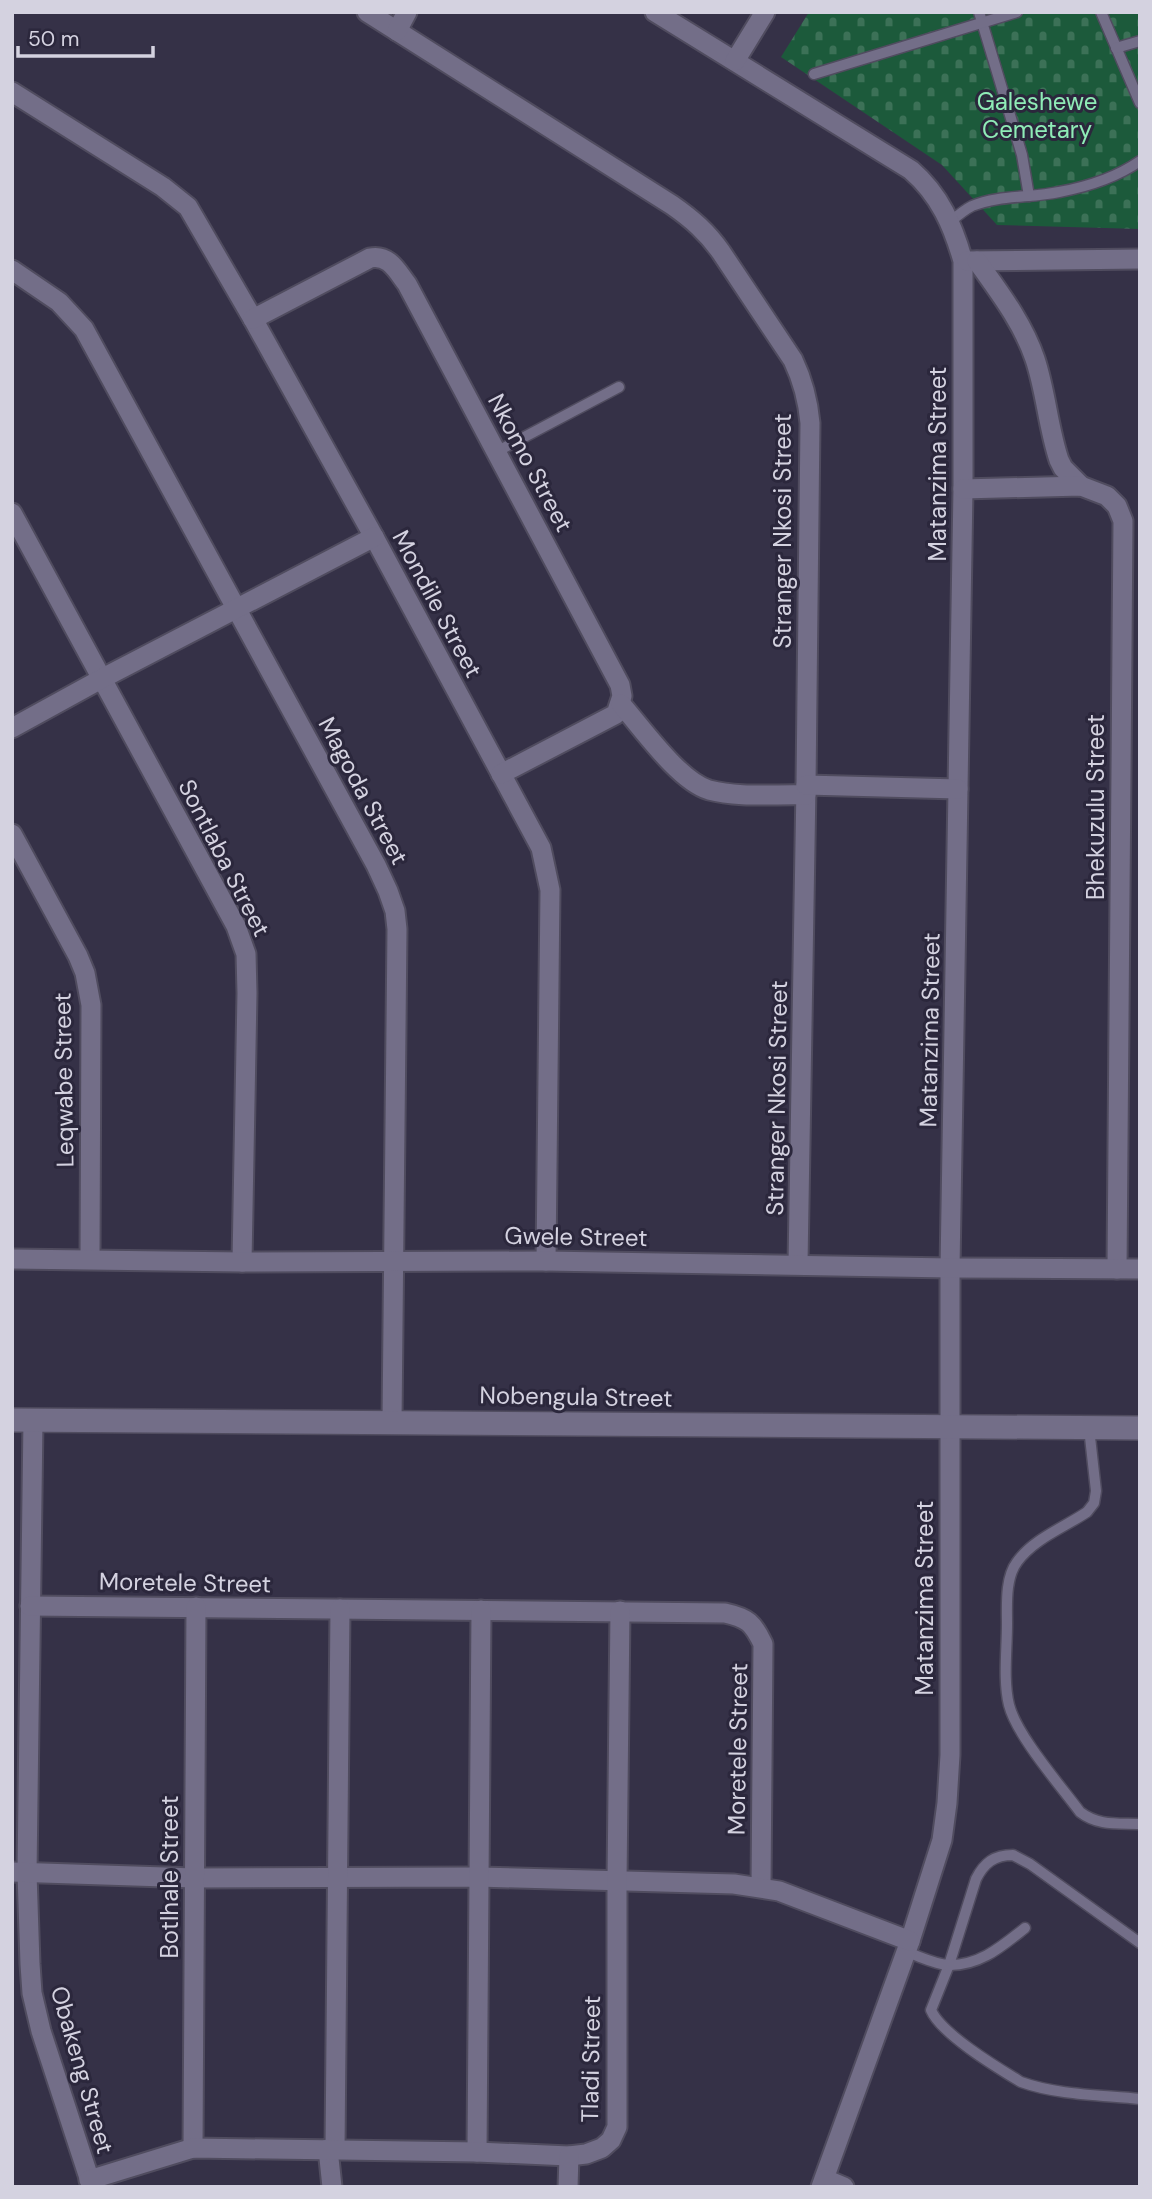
<svg xmlns="http://www.w3.org/2000/svg" width="1152" height="2199" font-family="'DM Sans',sans-serif">
<defs>
<pattern id="cemetery-stones" width="16" height="16" patternUnits="userSpaceOnUse" patternTransform="scale(1.75)"><rect width="16" height="16" fill="#1c5a3b"/><path d="M2 7V4a2 2 0 0 1 4 0v3zM10 15v-3a2 2 0 0 1 4 0v3z" fill="#3c7157"/></pattern>
</defs>
<rect width="100%" height="100%" fill="#353147"/>
<path fill="url(#cemetery-stones)" d="M809,12H1140V229L997,225L942,165L781,57Z"/>
<g fill="none" stroke-linecap="round" stroke-linejoin="round">
<defs>
<g id="service">
<path d="M979,12L1022,155L1029,196"/>
<path d="M1101,12L1140,103"/>
<path d="M1116,48L1140,41"/>
<path d="M814,74L1017,12"/>
<path d="M950,222C957,216 964,210 972,206C998,195 1031,198 1059,192C1086,187 1117,177 1140,161"/>
<path d="M496,452L619,387"/>
<path d="M1089,1428L1096,1491L1094,1503L1087,1512C1065,1527 1033,1539 1017,1562C1005,1578 1007,1605 1007,1624C1007,1650 1003,1680 1009,1705C1017,1736 1060,1785 1080,1812C1098,1826 1118,1823 1140,1824"/>
<path d="M1140,1943L1030,1864L1013,1855C994,1855 984,1863 976,1879L949,1965L931,2010C941,2034 998,2068 1021,2082C1057,2095 1101,2095 1140,2099"/>
<path d="M906,1952C919,1956 934,1964 948,1965C980,1966 1002,1946 1025,1928"/>
</g>
<g id="minor">
<path d="M367,12L672,205C692,219 707,232 721,252L793,360C803,381 808,400 810,423L806,785L798,1264"/>
<path d="M655,12L911,170C940,195 953,226 963,261V489L950,1268V1755L947,1803L942,1840L910,1941L821,2187"/>
<path d="M397,31L407,12"/>
<path d="M735,61L765,12"/>
<path d="M12,92L163,187L188,207L253,319L374,537L541,848L550,890L546,1261"/>
<path d="M967,261L1140,259"/>
<path d="M977,261C999,292 1023,323 1035,359C1046,392 1048,427 1059,460L1063,468L1081,486"/>
<path d="M12,270L59,302L84,329L376,865L388,891L395,911L397,929L392,1422"/>
<path d="M253,319L370,258C389,254 397,271 407,284L620,685L622,696L616,714L501,774"/>
<path d="M963,489L1081,486L1107,496L1117,506L1123,521L1117,1269"/>
<path d="M12,513L236,926L246,954L247,993L242,1262"/>
<path d="M621,704C642,728 679,781 709,790C739,798 775,794 806,795"/>
<path d="M12,728L103,678L374,537"/>
<path d="M806,785L958,789"/>
<path d="M12,834L78,956L85,973L91,1005L90,1259"/>
<path d="M12,1259L242,1262L546,1261L950,1268L1140,1269"/>
<path d="M33,1420L27,1873L30,1964L32,1993L41,2031L92,2187"/>
<path d="M30,1606L725,1613C748,1618 753,1623 763,1644L761,1887"/>
<path d="M12,1872L195,1878L478,1877L734,1884L779,1891L910,1941"/>
<path d="M193,2148L196,1607"/>
<path d="M328,2149L332,2187"/>
<path d="M335,2149L340,1609"/>
<path d="M477,2152L481,1610"/>
<path d="M825,2179L844,2187"/>
<path d="M89,2180L193,2148L477,2152L569,2156L586,2154L602,2148L611,2140L617,2127V1881L620,1611"/>
<path d="M568,2187L569,2156"/>
</g>
<path id="tertiary" d="M12,1420L1140,1428"/>
</defs>
<use href="#service" stroke="#504c5f" stroke-width="13"/>
<use href="#minor" stroke="#504c5f" stroke-width="23"/>
<use href="#tertiary" stroke="#504c5f" stroke-width="26"/>
<use href="#service" stroke="#736e88" stroke-width="10"/>
<use href="#minor" stroke="#736e88" stroke-width="19"/>
<use href="#tertiary" stroke="#736e88" stroke-width="23"/>
</g>
<g text-anchor="middle" stroke-width="6" stroke-linejoin="round" paint-order="stroke">
<g font-size="24" fill="#8fecb7" stroke="#2b273c">
<text x="1037" y="110">Galeshewe<tspan x="1037" dy="28">Cemetary</tspan></text>
</g>
<g font-size="24" fill="#d4d2e0" stroke="#2b273c">
<text transform="translate(530 463) rotate(62)" y="8">Nkomo Street</text>
<text transform="translate(938 464) rotate(-90)" y="8">Matanzima Street</text>
<text transform="translate(783 531) rotate(-90)" y="8">Stranger Nkosi Street</text>
<text transform="translate(437 604) rotate(62)" y="8">Mondile Street</text>
<text transform="translate(363 791) rotate(62)" y="8">Magoda Street</text>
<text transform="translate(1096 807) rotate(-90)" y="8">Bhekuzulu Street</text>
<text transform="translate(224 858) rotate(63)" y="8">Sontlaba Street</text>
<text transform="translate(930 1030) rotate(-89)" y="8">Matanzima Street</text>
<text transform="translate(64 1080) rotate(-91)" y="8">Leqwabe Street</text>
<text transform="translate(777 1098) rotate(-89)" y="8">Stranger Nkosi Street</text>
<text transform="translate(576 1237) rotate(1)" y="8">Gwele Street</text>
<text transform="translate(576 1397) rotate(1)" y="8">Nobengula Street</text>
<text transform="translate(185 1583) rotate(1)" y="8">Moretele Street</text>
<text transform="translate(925 1598) rotate(-90)" y="8">Matanzima Street</text>
<text transform="translate(738 1749) rotate(-89)" y="8">Moretele Street</text>
<text transform="translate(170 1877) rotate(-90)" y="8">Botlhale Street</text>
<text transform="translate(591 2059) rotate(-89)" y="8">Tladi Street</text>
<text transform="translate(82 2070) rotate(74)" y="8">Obakeng Street</text>
</g>
</g>
<rect width="1152" height="2199" fill="none" stroke="#d4d2e0" stroke-width="28"/>
<path d="M18 46v10h135v-10" fill="none" stroke="#d4d2e0" stroke-width="3.5"/>
<text x="28" y="46" font-size="21" fill="#d4d2e0" stroke="#2b273c" stroke-width="5" paint-order="stroke">50 m</text>
</svg>
